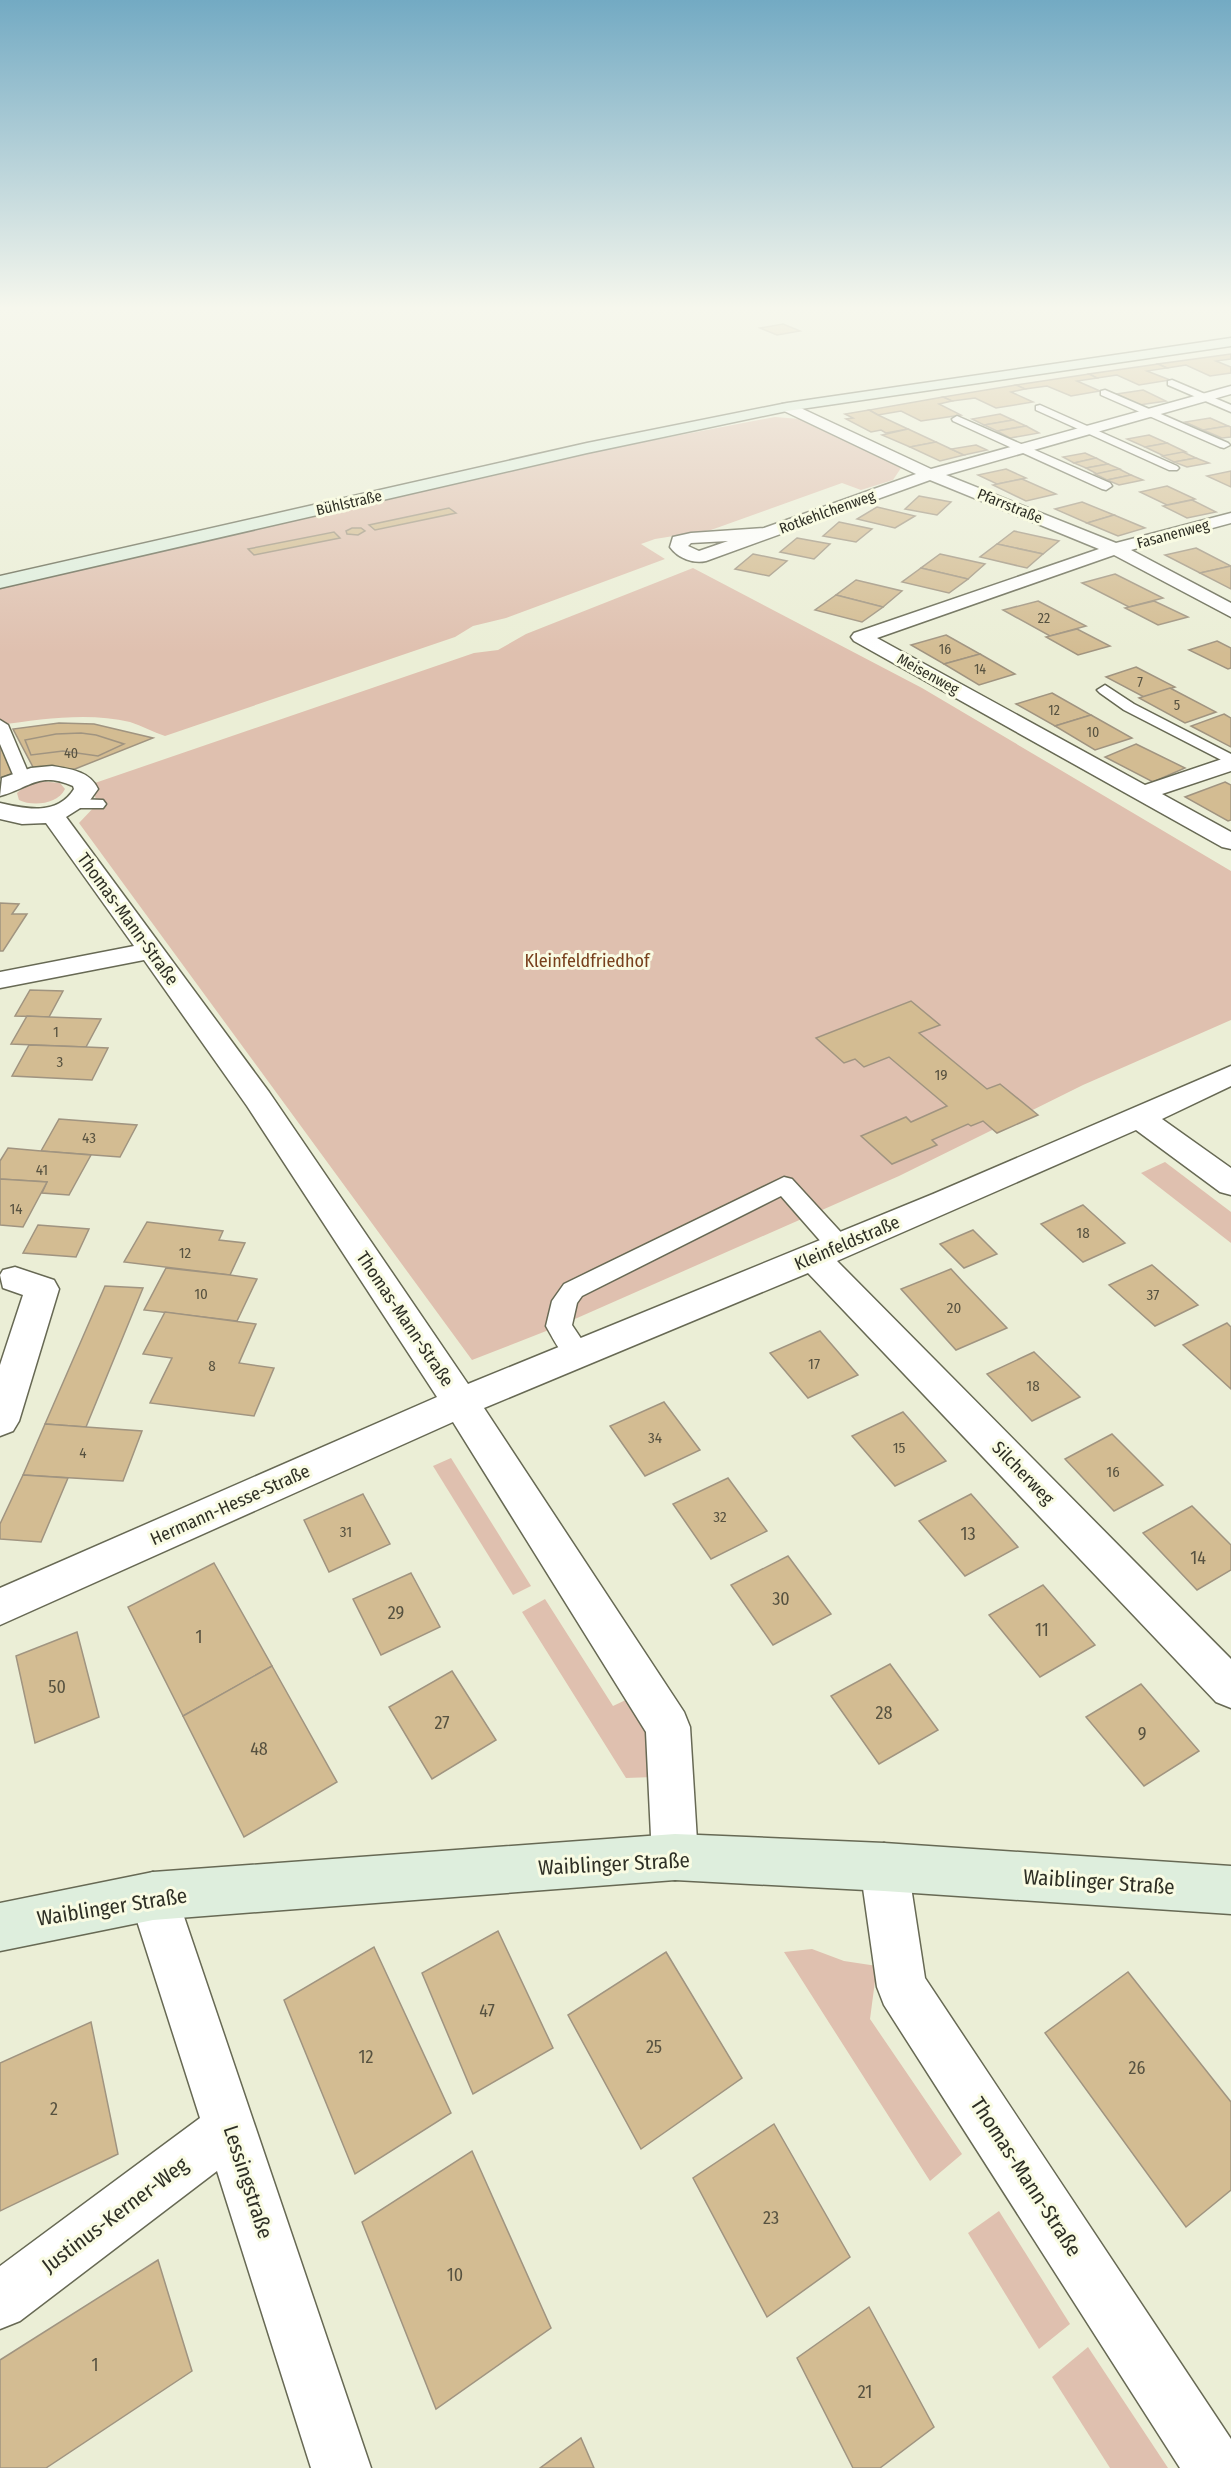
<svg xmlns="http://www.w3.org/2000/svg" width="1231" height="2468" font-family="'Fira Sans Condensed',sans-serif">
<rect width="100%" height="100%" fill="#ebeed6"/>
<g fill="#dfc0af">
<path d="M775,417L800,419L901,468L893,480L861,490L842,483L711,530L655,539L641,544L665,559L506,618L473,626L455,637L165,736C153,732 142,726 130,722C89,712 41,719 0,725V588L618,447Z"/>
<path d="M693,568L922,688L1231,871V1020L1083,1085L899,1176L559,1326L472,1360L79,823L97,804L92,784L474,653L498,650L526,634Z"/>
<path d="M39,781L60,783L65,789C58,804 33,807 19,800L17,793L25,786Z"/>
<path d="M1165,1162L1231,1212V1243L1141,1173Z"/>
<path d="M451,1458L531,1586L513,1595L433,1466Z"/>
<path d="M545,1599L613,1706L630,1698L646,1726L654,1777L626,1778L522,1612Z"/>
<path d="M812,1949L844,1961L877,1966L870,2019L962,2154L930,2181L784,1952Z"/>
<path d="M999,2211L1070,2324L1039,2349L968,2233Z"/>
<path d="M1088,2347L1168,2468H1110L1052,2377Z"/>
</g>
<g fill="#d3bc92" stroke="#a09480" stroke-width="1.5">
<path d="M783,324L800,331L777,335L760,328Z"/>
<path d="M1231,354V359L1216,361L1231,367V373L1210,376L1186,365L1167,368L1158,364Z"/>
<path d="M1158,364L1167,368L1147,371L1170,380L1139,385L1117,375L1097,378L1089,374Z"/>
<path d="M1089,374L1097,378L1077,381L1100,391L1071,396L1047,386L1025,389L1016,385Z"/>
<path d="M1016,385L1025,389L1011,392L1033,402L996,408L975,398L952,401L943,397Z"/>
<path d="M1143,390L1166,401L1139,405L1117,394Z"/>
<path d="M943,397L952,401L939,404L961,415L921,421L901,411L878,415L869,410Z"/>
<path d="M869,410L878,415L908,429L886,433L881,430L871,432L846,419L853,418L845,414Z"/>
<path d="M1000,414L1013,420L984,425L972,419Z"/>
<path d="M1210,418L1228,426L1203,430L1185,422Z"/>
<path d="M1013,420L1026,426L997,431L984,425Z"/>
<path d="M1026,426L1039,433L1010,438L997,431Z"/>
<path d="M1228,426L1231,427V437L1222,438L1203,430Z"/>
<path d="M908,429L936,442L910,447L882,435Z"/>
<path d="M1149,435L1167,443L1145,447L1127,439Z"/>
<path d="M936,442L951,449L964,455L940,461L910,447Z"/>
<path d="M1167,443L1186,452L1164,456L1145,447Z"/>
<path d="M976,445L987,450L964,455L951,449Z"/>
<path d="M1183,452L1196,458L1174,462L1162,456Z"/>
<path d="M1085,453L1096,458L1074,463L1063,457Z"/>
<path d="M1096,458L1108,464L1086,468L1074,463Z"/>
<path d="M1196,458L1209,463L1187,467L1174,462Z"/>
<path d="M1108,464L1120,469L1097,474L1086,468Z"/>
<path d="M1006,469L1026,478L997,484L978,475Z"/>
<path d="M1119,469L1131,475L1107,480L1095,474Z"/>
<path d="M1231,471V487L1207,476Z"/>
<path d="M1131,475L1143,480L1119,485L1107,480Z"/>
<path d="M1022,479L1056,494L1026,501L993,485Z"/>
<path d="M1167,486L1195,499L1167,505L1140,492Z"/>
<path d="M919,496L951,502L937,515L905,509Z"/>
<path d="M1192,500L1216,512L1187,518L1163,506Z"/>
<path d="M1082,502L1114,515L1087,523L1055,509Z"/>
<path d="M877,507L915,516L895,528L857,519Z"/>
<path d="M449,508L456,513L375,530L369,525Z"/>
<path d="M1114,515L1145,528L1118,536L1087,523Z"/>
<path d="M839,522L872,529L856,542L823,536Z"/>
<path d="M352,528H361L365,531L358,535L347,534L346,531Z"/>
<path d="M1014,531L1059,541L1043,554L997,544Z"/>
<path d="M334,532L340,538L254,555L248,549Z"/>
<path d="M797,538L830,544L814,559L780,552Z"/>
<path d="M997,544L1043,554L1027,568L980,557Z"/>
<path d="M1196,548L1231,566L1200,573L1165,555Z"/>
<path d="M753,554L787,561L769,576L735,569Z"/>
<path d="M940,554L985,564L968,579L921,568Z"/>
<path d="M1231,566V589L1200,573Z"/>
<path d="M921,568L968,579L949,593L902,582Z"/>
<path d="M1115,574L1163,598L1129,607L1082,583Z"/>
<path d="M856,580L902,591L883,607L836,595Z"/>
<path d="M836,595L883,607L862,622L815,610Z"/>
<path d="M1038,601L1086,626L1050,636L1003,610Z"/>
<path d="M1154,601L1188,617L1158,625L1125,608Z"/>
<path d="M1077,629L1110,646L1078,655L1046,637Z"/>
<path d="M946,635L980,654L944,664L911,645Z"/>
<path d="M1217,641L1231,648V668L1228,669L1189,650Z"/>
<path d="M980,654L1015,674L979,685L944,664Z"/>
<path d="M1136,667L1175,687L1144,697L1106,677Z"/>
<path d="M1170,688L1216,712L1185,723L1139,698Z"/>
<path d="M1052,693L1091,715L1055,726L1016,704Z"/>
<path d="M1224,714L1231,718V747L1191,726Z"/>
<path d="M1091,715L1132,738L1095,750L1055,726Z"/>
<path d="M59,723L94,724L153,738L75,769H34L13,729Z"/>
<path d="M81,733L96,735L124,744L98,756L63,751L31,755L25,740L56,734Z"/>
<path d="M0,744L16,772L0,778Z"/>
<path d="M1136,744L1185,768L1153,782L1105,757Z"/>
<path d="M1225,782L1231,785V820L1228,821L1185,797Z"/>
<path d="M0,903L19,904L12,914H27L3,951H0Z"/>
<path d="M30,990L63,991L49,1017L15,1016Z"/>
<path d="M911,1001L940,1025L919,1033L987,1089L1000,1084L1038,1115L997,1133L983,1121L971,1126L968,1124L932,1140L937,1145L892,1164L861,1136L906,1117L911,1122L947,1106L889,1057L864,1067L855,1059L844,1063L816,1038Z"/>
<path d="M27,1016L49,1017L101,1019L86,1047L11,1044Z"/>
<path d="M29,1045L86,1047L108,1048L92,1080L12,1076Z"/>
<path d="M59,1119L137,1125L120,1157L41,1151Z"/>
<path d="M8,1148L41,1151L91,1155L69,1195L42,1193L47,1182L0,1179V1161Z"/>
<path d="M0,1179L47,1182L23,1227L0,1225Z"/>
<path d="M1083,1205L1125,1243L1083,1262L1041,1224Z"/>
<path d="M147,1222L223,1231L219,1240L245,1243L230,1275L124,1262Z"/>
<path d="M38,1225L89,1229L76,1257L23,1253Z"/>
<path d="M973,1230L997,1254L964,1268L940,1244Z"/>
<path d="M1152,1265L1198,1305L1155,1326L1109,1285Z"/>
<path d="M166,1268L230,1275L257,1279L237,1321L144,1310Z"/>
<path d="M951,1269L963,1282L1007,1328L956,1350L901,1289Z"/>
<path d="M105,1286L143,1288L86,1427L45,1424Z"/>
<path d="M165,1312L256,1324L239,1363L274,1368L254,1416L150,1403L172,1358L143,1354Z"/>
<path d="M1227,1323L1231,1327V1389L1183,1345Z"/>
<path d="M820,1331L858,1375L808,1398L770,1353Z"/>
<path d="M1034,1352L1080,1397L1032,1421L987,1374Z"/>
<path d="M664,1402L700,1450L645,1476L610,1426Z"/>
<path d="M903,1412L946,1461L895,1486L852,1436Z"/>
<path d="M45,1424L86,1427L142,1431L123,1481L23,1475Z"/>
<path d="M1112,1434L1163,1485L1114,1511L1065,1459Z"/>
<path d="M23,1475L68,1478L41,1542L0,1539V1524Z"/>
<path d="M728,1478L767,1531L711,1559L673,1504Z"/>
<path d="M363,1494L390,1544L329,1572L304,1520Z"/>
<path d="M971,1494L1018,1547L965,1576L919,1521Z"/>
<path d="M1192,1506L1231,1545V1570L1197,1590L1143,1533Z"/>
<path d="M788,1556L831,1614L773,1645L731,1585Z"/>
<path d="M214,1563L272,1666L183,1716L128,1607Z"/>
<path d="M411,1573L440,1627L381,1655L353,1599Z"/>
<path d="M1043,1585L1095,1645L1040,1677L989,1615Z"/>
<path d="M77,1632L99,1717L35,1743L16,1656Z"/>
<path d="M890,1664L938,1730L879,1764L831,1696Z"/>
<path d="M272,1666L337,1782L244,1837L183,1716Z"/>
<path d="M452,1671L496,1740L432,1779L389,1707Z"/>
<path d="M1141,1684L1199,1751L1144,1786L1086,1717Z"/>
<path d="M498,1931L553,2048L473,2094L422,1973Z"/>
<path d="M374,1947L451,2113L355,2174L284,2000Z"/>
<path d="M666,1952L742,2078L641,2149L568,2015Z"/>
<path d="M1128,1972L1231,2102V2190L1186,2227L1045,2033Z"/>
<path d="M91,2022L118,2154L0,2211V2063Z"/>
<path d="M774,2124L850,2257L767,2317L693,2178Z"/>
<path d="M472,2151L551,2328L436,2409L362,2222Z"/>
<path d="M158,2260L192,2371L46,2468H0V2360Z"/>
<path d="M869,2307L934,2427L880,2468H853L797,2358Z"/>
<path d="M581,2438L594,2468H540Z"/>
</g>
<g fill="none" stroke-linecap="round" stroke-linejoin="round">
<defs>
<g id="lane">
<path d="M1172,380L1231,405V412L1168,385V381Z"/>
<path d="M1105,390L1228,443L1230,445L1224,448L1220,447L1101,395V391Z"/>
<path d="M1040,405L1177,466L1179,468L1177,470H1169L1036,410V406Z"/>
<path d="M957,416L1110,483L1112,486L1106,490L1102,489L953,421L952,419Z"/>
<path d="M1105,685L1134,704L1231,754V765L1124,710L1100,693L1097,690Z"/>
<path d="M0,720L8,725L30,777L28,781H16L14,777L0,744Z"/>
<path d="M76,799L103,800L106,804L103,808H70L67,804L70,800Z"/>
<path d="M784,1177L792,1179L848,1240L851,1246L848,1252L839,1255L830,1252L781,1196L582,1296L577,1303L572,1325L592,1355L588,1362C566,1369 556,1343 546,1326L552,1301L564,1284Z"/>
</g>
<g id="street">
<path d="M1231,386V394L946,475L1116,543L1231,513V523L1131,550L1231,603V617L1114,555L877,638L1145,785L1231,756V771L1162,794L1231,832V849L1222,847L854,641L851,637L854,633L1099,549L930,480L706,561C693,564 678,558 670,547L673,537L691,533L764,528L916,474L782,410L780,407L782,404H792L931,469ZM728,541L699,551L688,546L691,543Z"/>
<path d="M52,766C70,769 90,771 98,789L88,803L66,817L269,1092L468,1384L933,1194L1231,1066V1086L1162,1119L1231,1168V1195L1220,1192L1136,1130L837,1261L1231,1659V1708L1216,1702L808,1273L484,1408L684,1712L690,1727L698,1857L692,1874L675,1880L658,1874L652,1857L646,1732L453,1422L0,1625V1588L437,1397L247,1106L144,960L0,988V972L134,946L46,823L22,824L0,819V803C26,809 57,816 74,789L73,786C38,771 30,788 0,796L2,778L31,768Z"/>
<path d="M15,1267L54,1280L59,1289L19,1421L13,1431L0,1436V1365L23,1295L3,1288L0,1275L3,1270Z"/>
<path d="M884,1843L901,1850L908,1867L925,1978L1231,2439V2468H1180L884,2005L877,1987L860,1867L867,1850Z"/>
<path d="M153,1872L170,1879L177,1896L371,2468H311L217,2171L20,2321L0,2329V2266L200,2118L129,1896L136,1879Z"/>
</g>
<g id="secondary">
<path d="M1231,338V346L787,411L587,453L0,588V576L587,443L787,403Z"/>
<path d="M675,1834L884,1843L1231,1866V1914L884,1891L675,1880L153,1920L0,1951V1903L153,1872Z"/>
</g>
</defs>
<use href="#lane" stroke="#676954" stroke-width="3"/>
<use href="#street" stroke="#676954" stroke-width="3"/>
<use href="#secondary" stroke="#676954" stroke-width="3"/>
<use href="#lane" fill="#fff" fill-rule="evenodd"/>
<use href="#street" fill="#fff" fill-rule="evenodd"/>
<use href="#secondary" fill="#deeedd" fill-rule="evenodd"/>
</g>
<linearGradient id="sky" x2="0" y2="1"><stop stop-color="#73aac3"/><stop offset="0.47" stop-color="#f6f7ed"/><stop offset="1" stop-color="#f6f7ed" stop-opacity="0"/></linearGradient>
<rect width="1231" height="654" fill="url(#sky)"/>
<g text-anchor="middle" stroke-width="6" stroke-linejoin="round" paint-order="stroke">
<g font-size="14" fill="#575240">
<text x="1044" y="623">22</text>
<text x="945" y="654">16</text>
<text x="980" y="674">14</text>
<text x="1140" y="687">7</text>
<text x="1177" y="710">5</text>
<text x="1054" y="715">12</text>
<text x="1093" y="737">10</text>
<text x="71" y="758">40</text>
</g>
<g font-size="15" fill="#2e2f25" stroke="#f9fbe3">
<text transform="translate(349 503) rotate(-13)" y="5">Bühlstraße</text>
<text transform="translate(1010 506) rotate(22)" y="5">Pfarrstraße</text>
<text transform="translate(827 512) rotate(-20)" y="5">Rotkehlchenweg</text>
<text transform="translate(1173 534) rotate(-15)" y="5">Fasanenweg</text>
<text transform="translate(928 674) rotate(29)" y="5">Meisenweg</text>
</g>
<g font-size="15" fill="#575240">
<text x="56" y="1037">1</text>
<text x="60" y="1067">3</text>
<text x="941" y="1080">19</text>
<text x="89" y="1143">43</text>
<text x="42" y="1175">41</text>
<text x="16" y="1214">14</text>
<text x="1083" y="1238">18</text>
<text x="185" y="1258">12</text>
<text x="201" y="1299">10</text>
<text x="1153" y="1300">37</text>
<text x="954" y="1313">20</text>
<text x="814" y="1369">17</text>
<text x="212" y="1371">8</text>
<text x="1033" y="1391">18</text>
<text x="655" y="1443">34</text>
<text x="899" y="1453">15</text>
<text x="83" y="1458">4</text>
<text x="1113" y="1477">16</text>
<text x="720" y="1522">32</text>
<text x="346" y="1537">31</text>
</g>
<g font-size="18" fill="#2e2f25" stroke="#f9fbe3">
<text transform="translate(128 919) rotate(54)" y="6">Thomas-Mann-Straße</text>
<text transform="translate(847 1243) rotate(-23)" y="6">Kleinfeldstraße</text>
<text transform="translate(405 1319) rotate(56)" y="6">Thomas-Mann-Straße</text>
<text transform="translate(1023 1473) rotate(46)" y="6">Silcherweg</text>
<text transform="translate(230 1505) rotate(-24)" y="6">Hermann-Hesse-Straße</text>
</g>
<g font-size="18" fill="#78401d" stroke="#f9fbe3">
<text x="587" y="967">Kleinfeldfriedhof</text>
</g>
<g font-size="18" fill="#575240">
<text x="968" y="1540">13</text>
<text x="1198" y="1564">14</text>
<text x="781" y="1605">30</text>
<text x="396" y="1619">29</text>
<text x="1042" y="1636">11</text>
<text x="199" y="1643">1</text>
<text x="57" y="1693">50</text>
<text x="884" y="1719">28</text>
<text x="442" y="1729">27</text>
<text x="1142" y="1740">9</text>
<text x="259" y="1755">48</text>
<text x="487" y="2017">47</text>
<text x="654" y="2053">25</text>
<text x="366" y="2063">12</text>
<text x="1137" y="2074">26</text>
<text x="54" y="2115">2</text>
<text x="771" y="2224">23</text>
<text x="455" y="2281">10</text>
<text x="95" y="2371">1</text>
<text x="865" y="2398">21</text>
</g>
<g font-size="21" fill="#2e2f25" stroke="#f9fbe3">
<text transform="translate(614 1864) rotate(-3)" y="7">Waiblinger Straße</text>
<text transform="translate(1099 1882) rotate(4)" y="7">Waiblinger Straße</text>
<text transform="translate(112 1907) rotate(-9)" y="7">Waiblinger Straße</text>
<text transform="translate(1026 2177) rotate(57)" y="7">Thomas-Mann-Straße</text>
<text transform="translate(248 2182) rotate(72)" y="7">Lessingstraße</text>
<text transform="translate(115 2215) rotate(-37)" y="7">Justinus-Kerner-Weg</text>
</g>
</g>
</svg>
